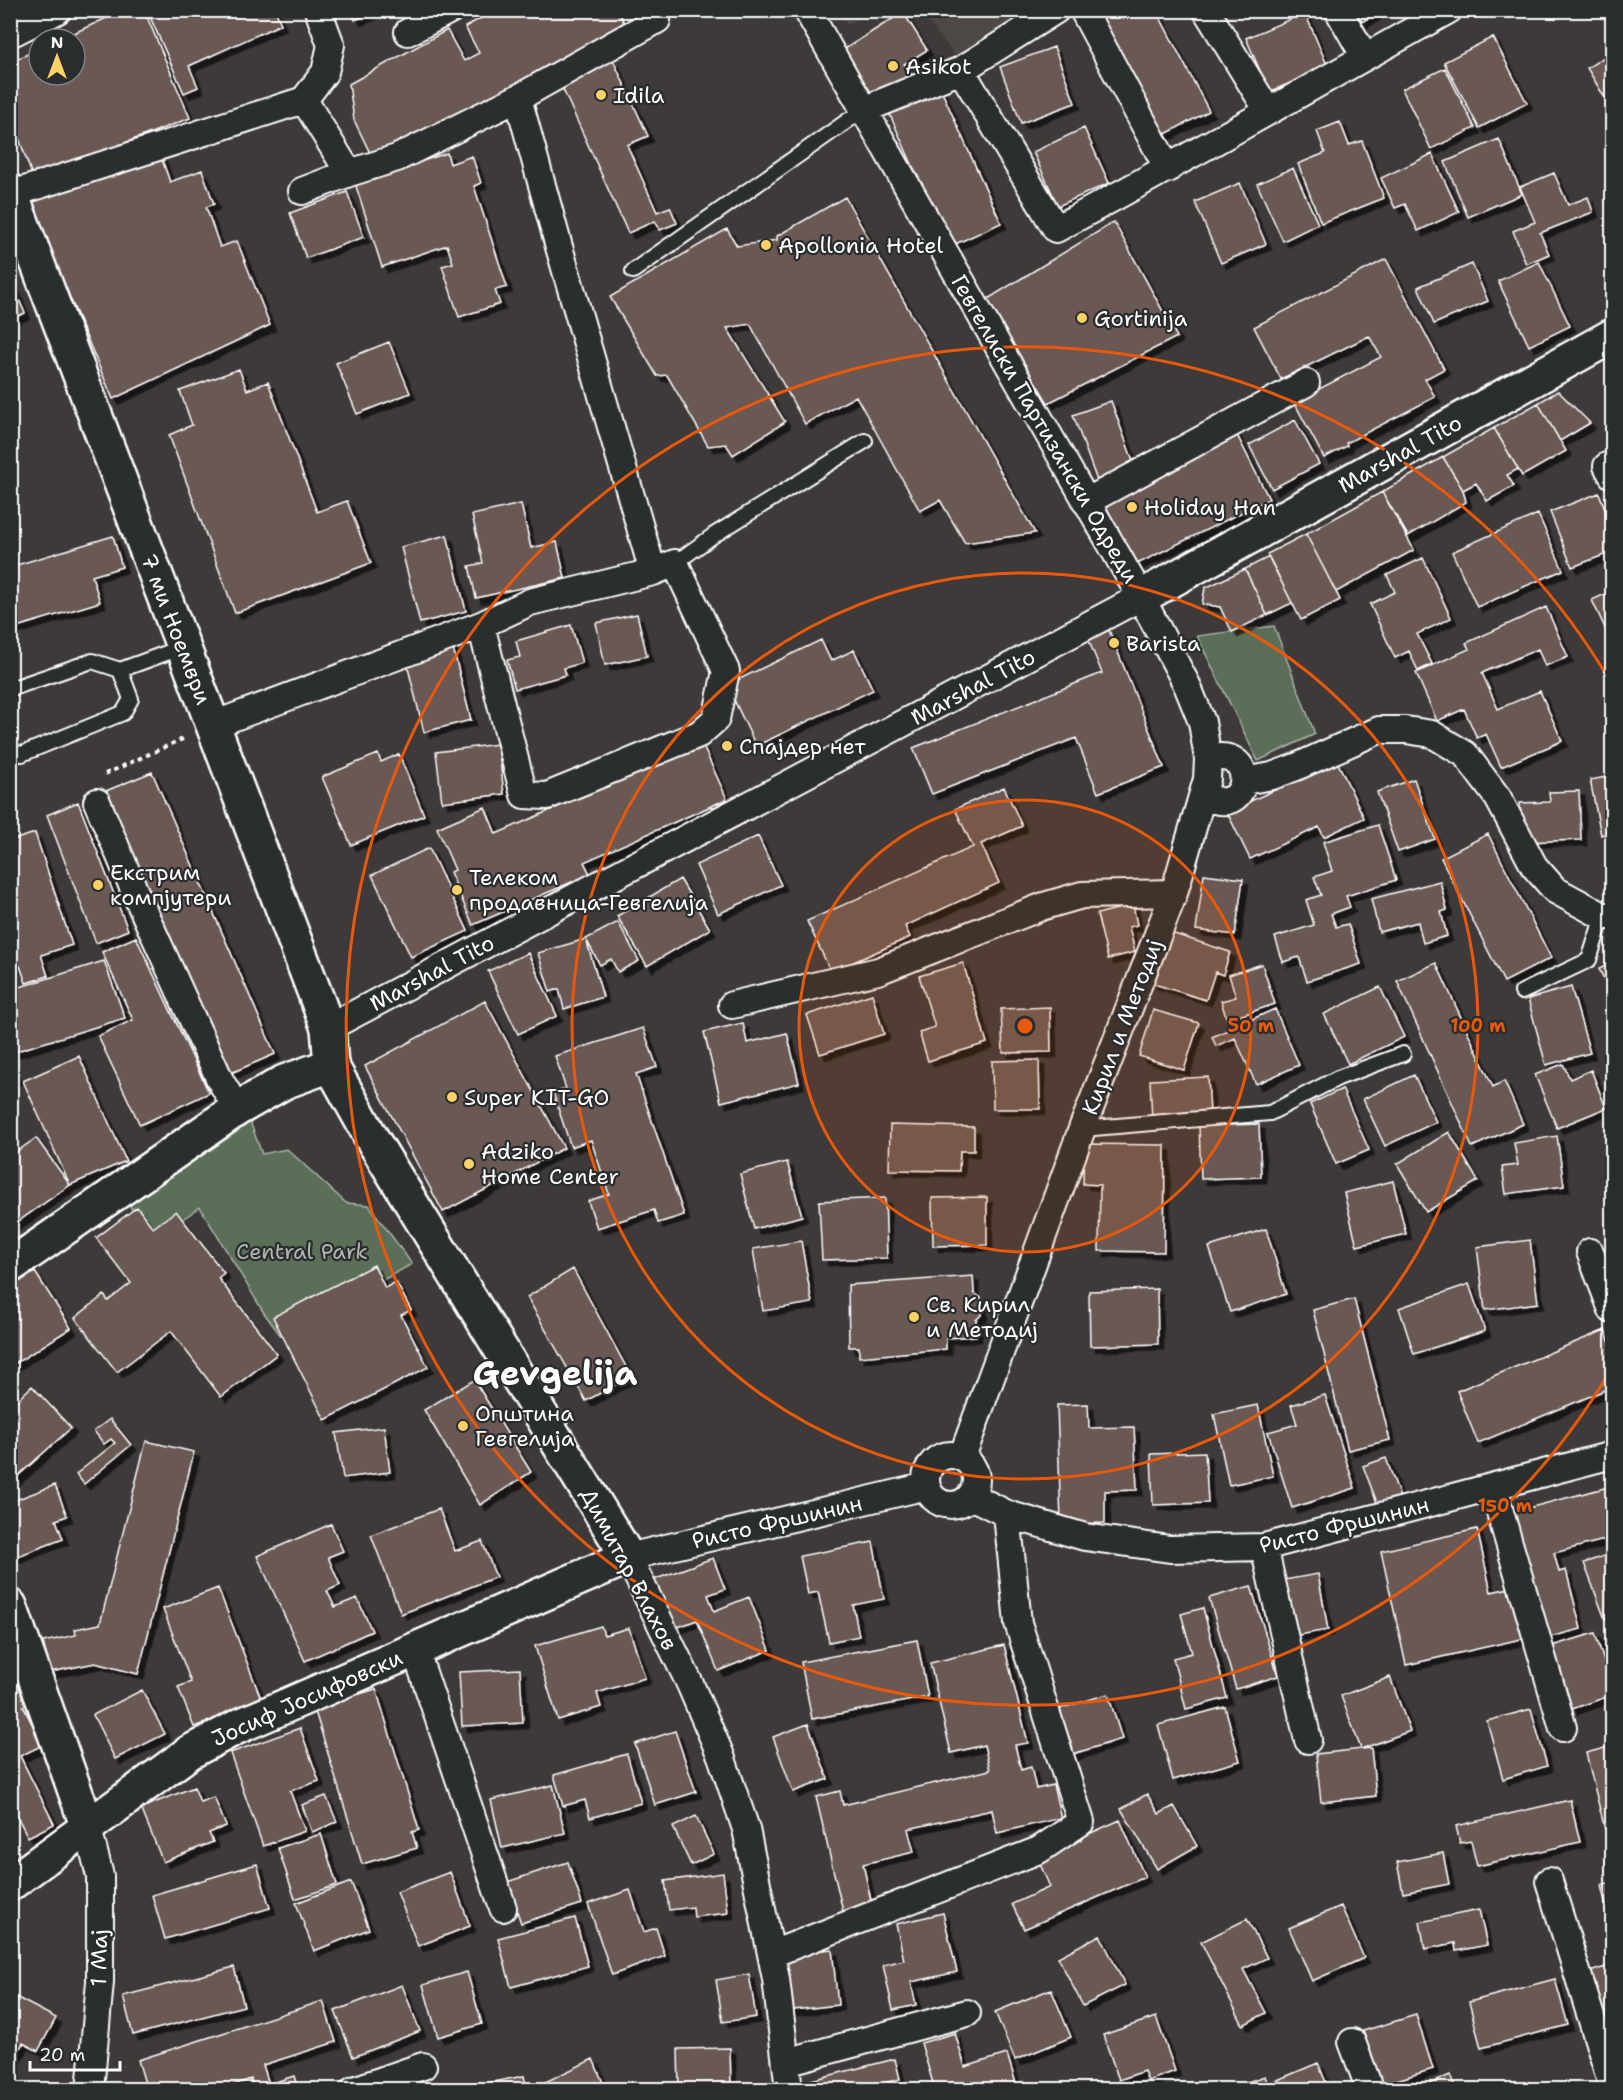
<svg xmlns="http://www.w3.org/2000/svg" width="1623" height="2100" font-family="'Shantell Sans',sans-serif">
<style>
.built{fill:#4e4744}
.green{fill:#5a6e58;stroke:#acb6ac;stroke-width:1.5}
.building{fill:#695852;stroke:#fff;stroke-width:1.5;filter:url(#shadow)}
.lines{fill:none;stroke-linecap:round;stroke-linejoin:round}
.lane-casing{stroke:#fff;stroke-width:18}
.street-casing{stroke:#fff;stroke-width:30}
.secondary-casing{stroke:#fff;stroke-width:38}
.path{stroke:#fff;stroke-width:4;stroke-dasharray:4.5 4.5;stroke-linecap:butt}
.lane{stroke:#2a2d2e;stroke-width:14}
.street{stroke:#2a2d2e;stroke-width:26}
.secondary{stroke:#2a2d2e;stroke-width:33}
.ring{fill:none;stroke:#e8590c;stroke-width:3}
.poi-dot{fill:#ffd166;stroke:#2a2d2e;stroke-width:2}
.labels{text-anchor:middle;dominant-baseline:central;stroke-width:4.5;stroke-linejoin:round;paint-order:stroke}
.poi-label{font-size:22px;fill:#fff;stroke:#2a2d2e;text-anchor:start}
.street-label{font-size:22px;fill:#fff;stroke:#2a2d2e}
.park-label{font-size:22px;fill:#acb6ac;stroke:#2a2d2e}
.town-label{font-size:34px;font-weight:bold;fill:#fff;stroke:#2a2d2e}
.centre{fill:#e8590c;stroke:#2a2d2e;stroke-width:3}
.ring-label{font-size:18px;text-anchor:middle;font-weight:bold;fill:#e8590c;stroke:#2a2d2e;stroke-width:4.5;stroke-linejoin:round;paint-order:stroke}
</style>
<defs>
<filter id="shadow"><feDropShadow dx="5.5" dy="5.5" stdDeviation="0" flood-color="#0009"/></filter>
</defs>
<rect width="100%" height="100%" fill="#3d3a39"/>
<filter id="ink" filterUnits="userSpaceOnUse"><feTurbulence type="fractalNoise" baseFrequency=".0167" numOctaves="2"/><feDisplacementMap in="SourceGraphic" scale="12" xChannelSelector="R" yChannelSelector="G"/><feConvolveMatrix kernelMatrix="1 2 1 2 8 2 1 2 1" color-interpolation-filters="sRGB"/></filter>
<g filter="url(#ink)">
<path class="built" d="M837 11H873L847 25Z
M919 11H1034L955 55Z"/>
<path class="green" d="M1274 626 1315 734 1258 761 1197 636Z
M244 1105 262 1154 287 1149 346 1203 369 1205 412 1264 281 1336 264 1313 200 1207 151 1241 120 1190Z"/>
<path class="building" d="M124 10H144L190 118 33 178 10 113V62L39 49V75H75V39H61Z
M147 10H275L281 24 189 66 198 87 184 93Z
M351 10H380L355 20Z
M495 10H618L628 31 372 157 354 120 349 84 447 30 464 61 479 53 465 27Z
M1090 10H1156L1209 111 1158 138Z
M1355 10H1382L1362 22Z
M903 12 927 50 904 64 913 77 876 100 843 50Z
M1305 13 1328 67 1269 92 1246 38Z
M1493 37 1527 103 1479 128 1444 62Z
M1054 47 1075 103 1021 123 1000 67Z
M1612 52V110L1587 68Z
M613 60 648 136 627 145 657 212 670 207 677 223 660 230 655 221 628 233 560 83Z
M1445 68 1475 128 1431 149 1402 89Z
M938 83 1001 223 949 247 886 106Z
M1340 122 1349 145 1362 141 1384 198 1321 223 1298 164 1325 153 1317 131Z
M1084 128 1109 183 1058 206 1033 152Z
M1499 139 1522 194 1468 217 1445 162Z
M447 153 450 164 472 156 481 183 474 186 507 287 495 290 500 304 459 317 442 266 453 263 447 245 382 267 355 183Z
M160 154 170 182 202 170 214 204 206 207 220 247 237 241 270 325 113 399 29 202Z
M1432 154 1459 212 1418 231 1405 204 1395 208 1381 178Z
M1293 168 1318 224 1283 241 1257 184Z
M1554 173 1568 205 1588 197 1593 212 1540 233 1549 254 1526 264 1513 231 1535 222 1520 187Z
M1240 183 1266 244 1221 263 1195 202Z
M347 192 364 237 306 258 290 213Z
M845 197 1035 533 965 543 940 500 920 511 856 396 805 424 750 324 727 328 785 422 733 455 726 444 708 446 667 375 657 376 610 297 727 229 737 246 777 240V236Z
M1114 222 1177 337 1048 403 986 300Z
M1386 259 1444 369 1425 379 1435 397 1346 443 1347 446 1324 458 1294 402 1381 357 1369 336 1281 379 1254 327Z
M1539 262 1570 326 1529 346 1498 281Z
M1472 264 1488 301 1434 324 1418 287Z
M12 284 25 313 10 319V285Z
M389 342 410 393 357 414 336 363Z
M239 369 247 390 268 382 317 512 347 501 371 563 235 613 169 435 192 425 180 391Z
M1558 391 1590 423 1560 441 1538 403Z
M1111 401 1137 472 1099 486 1073 415Z
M1538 403 1566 451 1522 476 1494 428Z
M1295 420 1319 464 1272 489 1249 445Z
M1494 428 1518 469 1507 475 1514 486 1487 501 1476 483 1463 490 1443 457Z
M1235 431 1269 499 1135 565 1101 496Z
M1443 457 1463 490 1466 502 1408 536 1382 492Z
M1382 492 1414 550 1336 592 1306 534Z
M1599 493 1612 526V552L1572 567 1550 512Z
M521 504 531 548 557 542 565 578 476 598 469 566 483 563 472 515Z
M1538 514 1563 570 1477 607 1452 552Z
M1306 534 1340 600 1301 620 1267 554Z
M447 535 466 611 420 623 401 547Z
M113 536 122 567 92 576 100 602 10 629V567Z
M1269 557 1292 603 1267 615 1245 569Z
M1423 558 1451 618 1417 634 1432 664 1418 671 1409 651 1395 658 1370 604 1395 592 1387 575Z
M1245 569 1267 615 1232 632 1220 607 1202 604 1205 588Z
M1612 591V643L1592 600Z
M1546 607 1568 657 1545 666 1538 649 1482 673 1498 709 1540 691 1562 741 1501 767 1486 734 1477 738 1464 709 1437 721 1416 673 1469 649 1466 643Z
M637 614 647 656 605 665 596 623Z
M571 625 582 663 564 668 566 675 515 689 507 660 520 657 516 641Z
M1109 630 1164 767 1098 793 1076 738 932 794 913 748 1102 673 1088 639Z
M821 640 831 661 854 650 873 690 756 746 727 685Z
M452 644 471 720 424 732 405 656Z
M498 744 504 794 442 802 436 752Z
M702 744 727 799 584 862 590 874 473 925 450 872 455 870 437 828 485 807 496 834Z
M378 754 381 762 399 754 424 815 351 845 322 777Z
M1337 761 1364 818 1324 837 1319 827 1250 859 1227 812Z
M152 772 275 1054 224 1076 101 793Z
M1612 776V832L1601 835 1590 780Z
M1414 779 1435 839 1398 852 1377 792Z
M1004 787 1022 826 981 844 999 883 905 926 910 937 831 972 807 921 973 847 955 809Z
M1579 791 1581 840 1522 842 1520 803 1550 802 1549 792Z
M78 802 128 930 96 943 47 815Z
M1378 825 1396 880 1346 896 1350 907 1331 914 1336 927 1348 924 1361 964 1307 981 1299 957 1283 962 1275 937 1314 925 1306 900 1321 895 1314 877 1332 871 1323 842Z
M35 833 72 945 41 955 48 976 26 983 20 966 10 970V841Z
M1488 834 1551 958 1504 982 1441 858Z
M758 836 781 885 718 914 696 865Z
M429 848 468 931 411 957 372 875Z
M1204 874 1243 879 1235 935 1196 930Z
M680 879 710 929 647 966 617 916Z
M1440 881 1447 910 1441 912 1447 936 1423 943 1418 922 1379 932 1371 899Z
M1133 905 1137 925 1129 927 1135 952 1108 959 1097 914Z
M618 922 639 961 618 972 611 959 600 965 586 939Z
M1168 932 1230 952 1223 975 1215 972 1206 1000 1151 983Z
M136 937 209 1093 140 1125 98 1036 133 1020 102 952Z
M586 939 603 997 564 1009 559 989 550 992 538 953Z
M528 953 557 1016 518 1034 488 971Z
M104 961 125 1018 10 1053V990Z
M963 963 987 1043 928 1061 919 1032 935 1027 919 976Z
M1436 963 1493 1087 1504 1081 1523 1124 1472 1147 1397 981Z
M1612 963V990L1610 991 1599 969Z
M1262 964 1275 1004 1227 1020 1221 1001 1236 997 1229 975Z
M1380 987 1404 1037 1348 1064 1324 1014Z
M1571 987 1590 1053 1546 1065 1528 999Z
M872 994 884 1034 820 1054 807 1015Z
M485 1001 564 1148 443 1212 365 1066Z
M1050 1007 1051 1052 1003 1053 1001 1009Z
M1275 1009 1299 1065 1256 1084 1235 1038 1216 1046 1212 1037Z
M1153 1010 1199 1023 1184 1070 1139 1056Z
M743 1023 747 1043 787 1033 799 1083 721 1102 704 1032Z
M643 1028 657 1067 636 1074 684 1215 658 1223 654 1210 597 1228 588 1201 609 1194 591 1140 571 1147 553 1093 566 1089 555 1056Z
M79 1056 126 1161 70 1185 23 1081Z
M1039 1060 1040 1109H993L992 1061Z
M10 1061 16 1079 10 1081Z
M1563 1064 1570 1079 1591 1070 1606 1108 1557 1128 1535 1075Z
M1414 1075 1436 1122 1385 1146 1363 1099Z
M1208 1077 1210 1116 1152 1120 1150 1080Z
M1342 1089 1369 1150 1336 1164 1310 1104Z
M1259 1124 1261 1177 1201 1179 1199 1126Z
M890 1125 974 1127V1151H960L959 1171 889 1170Z
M1449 1132 1478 1181 1426 1212 1397 1164Z
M1557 1136 1564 1186 1506 1194 1502 1167 1518 1165 1514 1143Z
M36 1138 70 1185 10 1227V1151L19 1150Z
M1084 1144 1165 1145 1164 1252 1099 1251 1100 1185 1083 1184Z
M787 1162 802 1216 754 1229 740 1174Z
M1393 1181 1406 1234 1357 1246 1344 1193Z
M987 1197V1245L933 1246 932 1198Z
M885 1198 887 1258 822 1260 819 1201Z
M137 1207 153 1228 176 1211 224 1273 218 1278 277 1354 221 1397 171 1331 117 1372 75 1318 104 1295 108 1301 131 1283 96 1238Z
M1266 1229 1286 1294 1230 1312 1209 1247Z
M1530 1240 1538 1303 1485 1310 1477 1247Z
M801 1241 812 1303 763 1311 753 1249Z
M374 1265 385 1288 396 1282 411 1310 401 1315 428 1367 325 1420 273 1317Z
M573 1269 631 1376 586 1401 527 1297Z
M35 1272 71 1328 10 1367V1287Z
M973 1276 974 1293 981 1298 982 1314 976 1320V1336L946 1338V1349L859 1357V1347H849L848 1285Z
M1469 1284 1485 1331 1414 1354 1399 1308Z
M1157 1289 1158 1344 1090 1346 1089 1291Z
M1354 1299 1390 1440 1348 1450 1313 1310Z
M1605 1330 1612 1348V1387L1478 1443 1457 1391Z
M474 1380 531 1472 480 1505 424 1410Z
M32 1386 71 1428 10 1483V1407Z
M1325 1395 1355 1488 1292 1508 1268 1432 1297 1424 1291 1405Z
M1088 1404 1089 1428 1134 1427 1137 1490 1105 1491V1523L1061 1524 1057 1405Z
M1258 1405 1273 1476 1229 1485 1214 1414Z
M110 1419 131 1445 84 1484 76 1474 115 1443 111 1439 104 1444 94 1431Z
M384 1427 390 1472 343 1478 336 1433Z
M146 1441 194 1452 138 1674 95 1663 50 1672 43 1642 76 1635 75 1629 100 1624Z
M1205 1452 1208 1503 1153 1505 1151 1454Z
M1386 1458 1401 1500 1379 1508 1363 1466Z
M55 1485 67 1516 56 1520 63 1539 10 1559V1502Z
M1612 1486V1538L1554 1553 1559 1572 1566 1570 1581 1629 1542 1639 1509 1513Z
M439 1509 455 1551 482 1541 496 1577 401 1614 371 1535Z
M331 1524 343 1551 328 1557 340 1585 327 1591 335 1607 357 1598 372 1631 305 1661 257 1556Z
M1477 1529 1491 1592 1519 1586 1530 1637 1406 1665 1381 1551Z
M873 1542 884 1599 853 1605 859 1636 829 1642 818 1592 808 1594 800 1556Z
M1612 1553V1616L1605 1619 1584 1563Z
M713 1558 725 1589 708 1595 714 1611 749 1597 770 1650 718 1671 697 1620 667 1631 648 1582Z
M1318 1574 1328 1630 1287 1637 1278 1581Z
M1251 1586 1278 1676 1236 1689 1209 1598Z
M218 1588 262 1701 194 1727 178 1687 191 1682 163 1609Z
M1203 1608 1227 1698 1186 1709 1173 1658 1192 1653 1181 1614Z
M601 1626 604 1635 629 1628 645 1678 597 1693 601 1707 558 1720 535 1646Z
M1595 1633 1612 1687V1695L1572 1709 1552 1646Z
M917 1640 928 1697 812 1719 801 1662Z
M1004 1645 1028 1743 1015 1745 1021 1770 1031 1767 1036 1789 1053 1785 1061 1818 997 1833 992 1810 908 1829 914 1852 863 1864 874 1914 845 1920 816 1797 840 1791 843 1805 990 1770 984 1745 951 1753 930 1663Z
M520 1669 523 1723 462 1726 459 1672Z
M1390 1677 1410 1731 1361 1749 1341 1696Z
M21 1683 31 1702 23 1706 43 1745 20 1756 54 1824 28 1837 10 1803V1688Z
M376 1689 419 1830 412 1832 417 1848 362 1864 314 1708Z
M142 1690 165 1734 115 1759 93 1715Z
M1108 1694 1122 1739 1066 1756 1052 1711Z
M1225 1707 1240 1761 1173 1780 1158 1725Z
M1531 1709 1547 1766 1503 1779 1487 1721Z
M808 1724 828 1779 793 1792 773 1737Z
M300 1728 319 1781 290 1791 305 1831 263 1846 230 1753Z
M675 1731 696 1792 655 1805 635 1744Z
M1612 1746V1828L1605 1830 1586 1753Z
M1371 1748 1376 1796 1321 1802 1316 1754Z
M627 1754 641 1803 590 1818 585 1800 563 1806 554 1775Z
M553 1785 565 1833 502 1848 491 1800Z
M194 1787 200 1802 214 1797 226 1826 209 1833 213 1842 163 1862 141 1808Z
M1147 1794 1159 1814 1174 1806 1197 1846 1157 1869 1121 1809Z
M326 1796 337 1822 312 1832 302 1805Z
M1570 1800 1580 1842 1477 1866 1471 1841 1460 1843 1456 1826Z
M696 1816 714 1854 691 1865 673 1827Z
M1120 1820 1145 1877 1024 1929 1012 1904 1050 1887 1037 1857Z
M321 1834 337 1885 295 1899 278 1848Z
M1443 1853 1449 1884 1403 1893 1397 1862Z
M568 1862 582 1904 521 1923 507 1882Z
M257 1864 270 1908 165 1939 152 1895Z
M450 1872 470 1926 418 1946 397 1892Z
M723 1873 728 1913 694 1917 693 1907 669 1910 665 1881Z
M351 1882 369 1929 314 1951 296 1903Z
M1612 1882V1932L1601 1885Z
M630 1890 644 1932 656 1928 665 1956 612 1975 588 1904Z
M1341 1906 1364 1958 1312 1981 1289 1928Z
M1479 1910 1487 1945 1456 1951 1455 1943 1425 1949 1420 1922Z
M943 1913 957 1972 911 1982 916 2005 893 2010 883 1965 904 1960 896 1924Z
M575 1918 588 1966 511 1987 498 1938Z
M1247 1919 1267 1958 1243 1969 1266 2013 1243 2025 1201 1942Z
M1100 1935 1125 1985 1083 2006 1058 1957Z
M832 1949 838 2005 784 2011 778 1955Z
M1612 1965V2019L1594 2024 1580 1975Z
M234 1967 244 2006 133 2035 123 1996Z
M467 1972 482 2024 438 2037 423 1985Z
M749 1974 756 2017 723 2022 716 1980Z
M1555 1979 1568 2025 1481 2048 1469 2002Z
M402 1985 420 2031 353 2057 335 2011Z
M1051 1989 1071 2037 1015 2060 995 2012Z
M10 1994 56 2018 38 2051 23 2043 10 2066Z
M323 2001 336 2042 263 2065 269 2084 294 2076 298 2090H254L251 2079 218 2090H199L198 2088 192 2090H147L138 2060Z
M1416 2015 1433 2069 1380 2085 1363 2031Z
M1156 2017 1175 2071 1148 2081 1144 2071 1119 2080 1103 2035Z
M955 2033 965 2067 1007 2054 1018 2090H935L921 2043Z
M730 2048 731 2090H679L678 2049Z
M593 2059 606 2090H546L543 2083Z
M895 2059 900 2079 868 2087V2090H804L803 2082Z
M1318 2063 1329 2090H1271L1268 2084Z
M1450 2075 1457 2090H1416Z
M524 2076 527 2090H473L472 2086Z
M1265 2076 1270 2090H1224Z"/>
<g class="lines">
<g class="lane-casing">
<path id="lane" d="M633 271 863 110
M675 563 714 535 865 441
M10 689 92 661 120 670 183 647
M10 752 22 754 123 713 131 699 120 670
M1522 992 1589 960 1603 916
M1082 1129 1270 1113 1338 1078 1403 1054"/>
</g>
<g class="street-casing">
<path id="street" d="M807 10 1141 597 1187 685 1202 722 1208 759 1207 779 1174 893 1082 1129 962 1457
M1083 10 1168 169
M1206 10 1268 111
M1338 10 1365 57
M408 32 450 10
M10 34 58 10
M961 70 1056 229C1188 158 1318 83 1449 10
M518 98 657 20 650 10
M863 110 961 70 1056 10
M302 191 349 173 304 100
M12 194 304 100 325 72 331 45 318 10
M1607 466 1612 475
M1086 502 1306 383
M481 625 524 795 547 796 699 734 716 719 726 671 675 563 653 572
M213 725 481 625 530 602 653 572 559 247 518 98 397 158 349 173
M1244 781 1272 776 1296 767 1379 730H1406L1432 734 1465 754 1498 798 1534 866 1555 890 1603 916H1612
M1204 794C1248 825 1263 744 1208 759
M97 802 138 899 220 1080 237 1109
M732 1005 878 971 1044 906 1082 895 1174 893
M328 1028 1141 597
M1590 1252 1612 1310
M926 1480a25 25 0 1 1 50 0a25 25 0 1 1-50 0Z
M1493 1488 1563 1728
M971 1496 1007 1514 1085 1537 1170 1549 1264 1547 1612 1455
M1264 1547 1308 1740
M415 1649 503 1908
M88 1828 100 1876V1982L90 2090
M1549 1881 1612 2085
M772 1954 1039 1850 1081 1822 1018 1623 1007 1514
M1352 2042 1370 2090
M786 2062 967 2013
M354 2090 423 2066
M789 2090 776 1979 746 1829 721 1756 690 1684 628 1557 927 1486"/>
</g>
<g class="secondary-casing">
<path id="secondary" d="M10 191 328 1028 331 1065 371 1137 628 1557 237 1727 190 1752 10 1884
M1141 597 1612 336
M10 1266 237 1109 284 1082 331 1065
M10 1606 88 1828"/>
</g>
<path class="path" d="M105 774 185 738"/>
<use href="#lane" class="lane"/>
<use href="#street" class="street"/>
<use href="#secondary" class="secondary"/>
</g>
</g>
<circle cx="1025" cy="1026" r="226" fill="#e8590c" fill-opacity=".12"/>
<g class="ring">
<circle cx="1025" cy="1026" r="226"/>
<circle cx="1025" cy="1026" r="453"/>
<path d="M1610 1371A679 679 0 1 1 1610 681"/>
</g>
<g class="poi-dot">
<circle cx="893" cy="66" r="6"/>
<circle cx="601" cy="95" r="6"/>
<circle cx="766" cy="245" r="6"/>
<circle cx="1082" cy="318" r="6"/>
<circle cx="1132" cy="507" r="6"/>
<circle cx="1114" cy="643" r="6"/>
<circle cx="727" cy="746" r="6"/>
<circle cx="98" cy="885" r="6"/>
<circle cx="457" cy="890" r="6"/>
<circle cx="452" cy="1097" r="6"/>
<circle cx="469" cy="1164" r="6"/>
<circle cx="914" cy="1317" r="6"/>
<circle cx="463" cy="1426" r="6"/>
</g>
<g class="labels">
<g class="poi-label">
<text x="905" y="66">Asikot</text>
<text x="613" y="95">Idila</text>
<text x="778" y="245">Apollonia Hotel</text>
<text x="1094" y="318">Gortinija</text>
<text x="1144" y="507">Holiday Han</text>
<text x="1126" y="643">Barista</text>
<text x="739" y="746">Спајдер нет</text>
<text x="110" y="872">Екстрим<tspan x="110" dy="25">компјутери</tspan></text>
<text x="469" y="877">Телеком<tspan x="469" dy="25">продавница-Гевгелија</tspan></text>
<text x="464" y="1097">Super KIT-GO</text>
<text x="481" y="1151">Adziko<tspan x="481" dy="25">Home Center</tspan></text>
<text x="926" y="1304">Св. Кирил<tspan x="926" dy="25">и Методиј</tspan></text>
<text x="475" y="1413">Општина<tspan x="475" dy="25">Гевгелија</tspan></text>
</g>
<g class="street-label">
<text transform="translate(1045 429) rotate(60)">Гевгелиски Партизански Одреди</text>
<text transform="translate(1400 454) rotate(-29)">Marshal Tito</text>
<text transform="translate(176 629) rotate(69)">7 ми Ноември</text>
<text transform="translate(973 687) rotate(-28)">Marshal Tito</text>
<text transform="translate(432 973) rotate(-28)">Marshal Tito</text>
<text transform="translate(1122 1027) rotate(-69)">Кирил и Методиј</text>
<text transform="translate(777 1522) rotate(-13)">Ристо Фршинин</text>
<text transform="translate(1344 1525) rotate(-14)">Ристо Фршинин</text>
<text transform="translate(629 1569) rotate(62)">Димитар Влахов</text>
<text transform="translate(307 1698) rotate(-24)">Јосиф Јосифовски</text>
<text transform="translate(99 1958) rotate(-89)">1 Мај</text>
</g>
<g class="park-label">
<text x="302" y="1251">Central Park</text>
</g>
<g class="town-label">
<text x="555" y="1373">Gevgelija</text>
</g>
</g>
<circle cx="1025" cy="1026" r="9" class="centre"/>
<g class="ring-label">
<text x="1251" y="1032">50 m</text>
<text x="1478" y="1032">100 m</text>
<text x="1505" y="1512">150 m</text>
</g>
<rect width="1623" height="2100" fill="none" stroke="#2a2d2e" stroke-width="36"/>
<rect x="18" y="18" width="1587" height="2064" fill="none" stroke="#fff" stroke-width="2" filter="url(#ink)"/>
<g transform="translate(57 57)"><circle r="28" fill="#2a2d2e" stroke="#7f8182" stroke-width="1.5"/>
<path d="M0-4.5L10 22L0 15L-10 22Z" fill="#ffd166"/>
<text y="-9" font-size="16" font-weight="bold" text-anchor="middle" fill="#ffffff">N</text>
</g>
<path d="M30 2061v9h90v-9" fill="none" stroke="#ffffff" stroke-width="3"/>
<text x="39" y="2061" font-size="18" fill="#ffffff" stroke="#2a2d2e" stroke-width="4.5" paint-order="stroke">20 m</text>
</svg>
